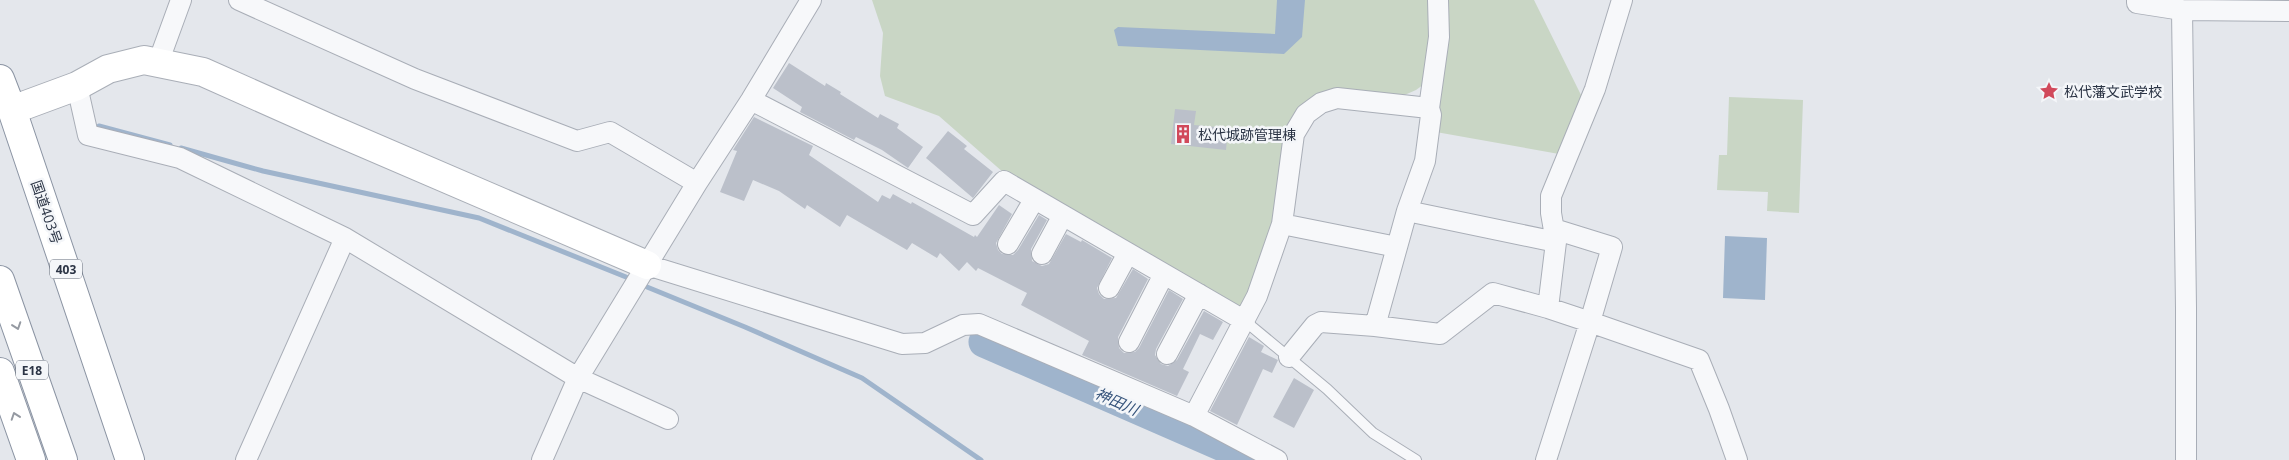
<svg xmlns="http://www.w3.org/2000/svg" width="2289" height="460" font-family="'Open Sans','Noto Sans JP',sans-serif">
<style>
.green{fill:#c9d6c5}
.water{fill:#9fb4cc}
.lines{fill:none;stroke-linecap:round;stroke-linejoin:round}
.stream{stroke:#9fb4cc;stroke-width:5}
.river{stroke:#9fb4cc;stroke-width:31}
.building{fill:#bbc0ca}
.lane-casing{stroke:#a9aeb7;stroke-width:12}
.street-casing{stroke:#a9aeb7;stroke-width:22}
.secondary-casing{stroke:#a9aeb7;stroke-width:30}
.highway-casing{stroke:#8b94a3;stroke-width:30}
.lane{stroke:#f7f8fa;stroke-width:10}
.street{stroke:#f7f8fa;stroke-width:20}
.secondary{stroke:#fff;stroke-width:28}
.highway{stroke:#fff;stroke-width:28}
.oneway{stroke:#959aa2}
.labels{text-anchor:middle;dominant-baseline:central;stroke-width:5;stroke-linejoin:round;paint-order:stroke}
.shield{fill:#f4f6f9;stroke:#676e7b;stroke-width:1}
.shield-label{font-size:12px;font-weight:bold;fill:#2b3445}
.poi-label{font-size:14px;fill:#2b3445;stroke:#f4f6f9;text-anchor:start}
.street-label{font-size:14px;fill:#2b3445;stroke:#f4f6f9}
.water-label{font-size:15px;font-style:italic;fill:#34527a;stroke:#f4f6f9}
</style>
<rect width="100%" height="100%" fill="#e4e7ec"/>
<path class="green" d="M872 0H1431L1427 82 1416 90 1400 97 1311 99 1274 233 1245 313 1004 173 939 116 885 96 880 76 883 33Z
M1444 0H1534L1582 97 1559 154 1436 132Z
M1729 97 1803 100 1799 213 1767 211 1768 192 1717 190 1719 155H1727Z"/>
<path class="water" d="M1277 0H1305L1302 37 1284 54 1118 46 1114 30 1118 27 1275 34Z
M1725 236 1767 238 1765 300 1723 298Z"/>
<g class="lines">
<path class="stream" d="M99 126 170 145
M181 148 263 171 479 218 626 277
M647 287 745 327 862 378 981 460"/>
<path class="river" d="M984 342 1234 451 1251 460"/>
</g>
<path class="building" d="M789 63 825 86 826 83 841 92 840 94 878 118 880 114 899 124 897 128 923 147 908 168 882 150 856 137 854 140 800 112 802 107 773 88Z
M1175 109 1196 111 1194 125 1228 128 1226 150 1171 144Z
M754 117 813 146 809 155 878 202 882 195 890 199 893 194 911 204 912 202 974 237 975 235 977 237 999 205 1012 214 996 243 998 250 1002 254 1013 255 1018 250 1039 215 1047 220 1031 249 1032 261 1042 266 1049 264 1066 234 1081 242 1082 240 1112 258 1097 288 1099 294 1104 299 1116 298 1133 269 1148 279 1118 337 1119 348 1124 353 1135 352 1139 348 1169 290 1183 299 1156 349 1155 355 1161 364 1168 366 1177 360 1204 311 1223 322 1213 340 1200 334 1183 369 1189 372 1177 396 1082 355 1089 341 1021 305 1027 293 978 268 976 271 967 262 959 271 940 253 937 258 912 243 907 250 847 215 840 227 807 205 805 209 779 191 753 180 744 201 720 192 737 151 733 150Z
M948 131 967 146 964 149 993 172 973 198 926 158Z
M1249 337 1264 346 1261 352 1278 360 1272 373 1263 369 1237 425 1210 411Z
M1294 378 1314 390 1294 428 1273 417Z"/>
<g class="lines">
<g class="lane-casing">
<path id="lane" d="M1245 321 1327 389 1373 433 1416 460"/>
</g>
<g class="street-casing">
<path id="street" d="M239 0 415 79 577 141 610 132 697 183 751 100 811 0
M2137 0V3L2182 10 2289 11
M2182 10 2186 308V460
M158 63 181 0
M77 86 88 135 180 158 345 238 578 378 668 419
M751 100 973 215 1004 181 1245 321
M1407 211 1425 161 1431 115 1429 108
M1282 224 1397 247 1407 211 1556 242
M1554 229 1612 247 1590 322 1699 360 1719 409 1737 460
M1008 244 1034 200
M1397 247 1375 326 1440 334 1493 293 1548 308
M1042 254 1062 217
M647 265 902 344 925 343 963 325 979 324 1194 416 1277 460
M1109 288 1128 253
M1129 342 1164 274
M1167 354 1199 294
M1289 357 1315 325 1321 322 1375 326
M1194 416 1257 296 1282 224 1294 134 1306 114 1321 103 1337 98 1429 108 1439 37 1438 0
M246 460 345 238
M542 460 578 378 697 183
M1546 460 1590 322 1548 308 1556 242 1551 213V196L1595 89 1622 0"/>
</g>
<g class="secondary-casing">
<path id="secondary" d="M12 110 77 86 108 69 144 60 203 72 331 129 647 265"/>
</g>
<g class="highway-casing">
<path id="highway" d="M0 79 12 110 130 460
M0 280 63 460
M0 372 31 460"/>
</g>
<use href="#lane" class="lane"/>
<use href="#street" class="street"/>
<use href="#secondary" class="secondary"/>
<use href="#highway" class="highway"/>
</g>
<defs><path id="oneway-chevron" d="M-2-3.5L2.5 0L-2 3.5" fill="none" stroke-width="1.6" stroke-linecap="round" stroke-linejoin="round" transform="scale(1.25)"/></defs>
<g class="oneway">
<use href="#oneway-chevron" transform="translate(17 326) rotate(71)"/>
<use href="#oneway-chevron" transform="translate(15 416) rotate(-109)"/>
</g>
<defs>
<g id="sight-bare" transform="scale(1.5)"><path d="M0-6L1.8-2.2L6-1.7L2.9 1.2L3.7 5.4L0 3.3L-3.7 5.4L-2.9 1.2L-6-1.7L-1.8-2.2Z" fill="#d1495b" stroke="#f4f6f9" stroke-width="2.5" paint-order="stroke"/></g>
<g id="building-bare" transform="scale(1.5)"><path d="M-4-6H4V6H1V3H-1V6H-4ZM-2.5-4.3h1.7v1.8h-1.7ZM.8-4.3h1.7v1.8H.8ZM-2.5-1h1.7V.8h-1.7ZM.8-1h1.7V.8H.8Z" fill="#d1495b" stroke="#f4f6f9" stroke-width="2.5" paint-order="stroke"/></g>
</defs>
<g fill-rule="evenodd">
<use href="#sight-bare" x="2049" y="91"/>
<use href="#building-bare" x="1183" y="134"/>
</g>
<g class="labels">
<g class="shield">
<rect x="50" y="259.5" width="32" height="19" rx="4"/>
<rect x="16" y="360.5" width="32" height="19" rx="4"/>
</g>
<g class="shield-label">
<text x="66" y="269">403</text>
<text x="32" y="370">E18</text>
</g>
<g class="poi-label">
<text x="2064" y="91">松代藩文武学校</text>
<text x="1198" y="134">松代城跡管理棟</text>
</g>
<g class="street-label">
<text transform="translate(47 212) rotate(71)">国道403号</text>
</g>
<g class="water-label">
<text transform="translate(1117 401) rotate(24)">神田川</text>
</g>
</g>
</svg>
